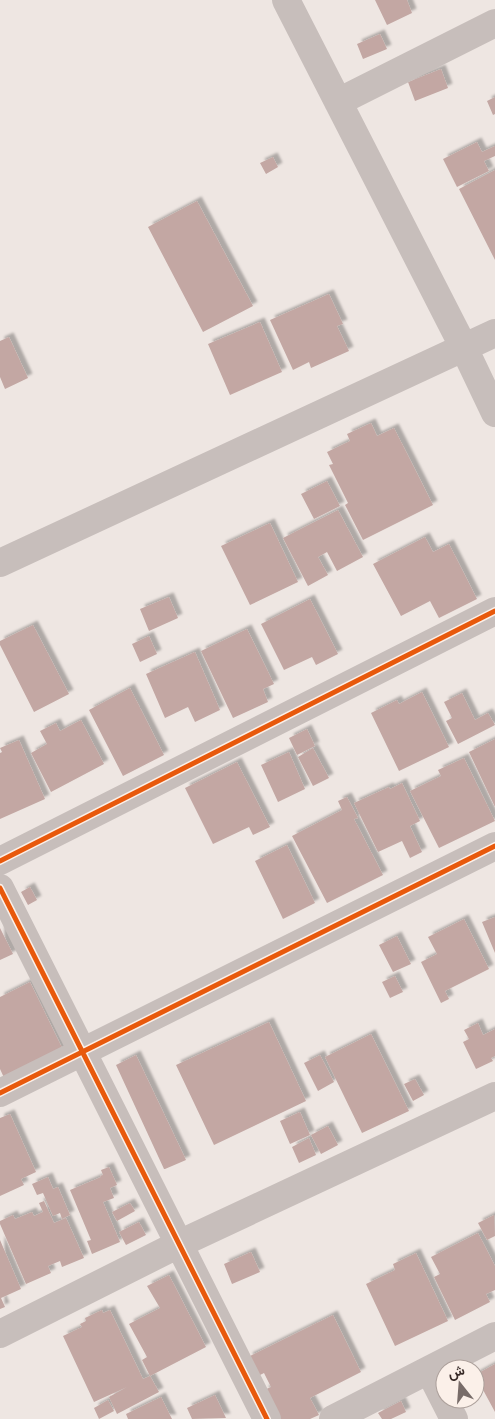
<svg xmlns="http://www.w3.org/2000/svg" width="495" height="1419" font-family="Inter,Vazirmatn,sans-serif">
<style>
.building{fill:#c3a7a3;filter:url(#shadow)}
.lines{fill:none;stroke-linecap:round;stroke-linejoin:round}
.minor{stroke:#c7bebb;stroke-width:28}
.cycleway-casing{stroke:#fbf0e9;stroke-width:8}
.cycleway{stroke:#e8590c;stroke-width:5}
</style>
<defs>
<filter id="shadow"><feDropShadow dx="4.5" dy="-4.5" stdDeviation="1" flood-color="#0004"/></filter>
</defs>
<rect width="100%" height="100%" fill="#eee6e2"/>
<path class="building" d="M375 0H407L412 13 387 25Z
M380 34 387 49 363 59 357 44Z
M441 69 448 88 415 101 408 82Z
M495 97V114L493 115 487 101Z
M477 142 482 152 495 146V156L484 161 489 171 457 187 443 159Z
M273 157 278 167 266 174 260 163Z
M495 170V260L459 189Z
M197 201 253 306 203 332 148 227Z
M329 294 343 324 337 326 349 351 311 368 309 362 293 370 270 320Z
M260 322 282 372 230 395 208 344Z
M9 337 28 378 5 389 0 377V341Z
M371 423 377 436 394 428 433 505 363 540 345 505 348 503 329 465 333 464 327 452 350 441 347 434Z
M327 481 340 506 314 519 301 494Z
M338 510 363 557 337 571 327 552 318 557 328 575 308 586 283 538Z
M270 523 298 582 250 605 221 546Z
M425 537 433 552 449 544 477 599 439 618 430 601 401 616 373 564Z
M169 597 178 618 149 631 140 609Z
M310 599 338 654 316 665 312 657 284 670 261 624Z
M33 625 69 694 34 712 0 645V641Z
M247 629 274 684 263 689 268 702 233 718 201 651Z
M149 636 157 654 140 662 132 644Z
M195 652 220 710 195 722 188 707 165 718 146 674Z
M130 688 164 755 123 776 89 710Z
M422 692 449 747 399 771 371 713 397 700 399 704Z
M462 693 475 720 488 713 495 725 458 744 446 721 452 718 444 702Z
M81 720 104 764 51 792 31 753 47 744 40 731 56 723 60 731Z
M307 729 315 746 297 755 289 738Z
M495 739V807L469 752Z
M19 740 45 799 0 819V753L2 752 0 748Z
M313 748 329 778 313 786 298 757Z
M289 752 305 789 278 802 261 765Z
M464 758 495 821 439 848 410 791 441 776 438 770Z
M237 762 270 827 253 835 249 827 213 844 185 788Z
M402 783 420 821 410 826 422 852 410 858 402 841 378 852 354 803 389 787 390 789Z
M347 797 358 818 354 819 383 875 327 903 292 836 342 810 338 801Z
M287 845 315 903 283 919 255 861Z
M30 887 37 900 28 905 21 892Z
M495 917V953L482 922Z
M464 919 489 969 445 991 449 999 441 1003 421 962 437 954 428 937Z
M0 928 13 954 0 960Z
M397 936 411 964 393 972 379 945Z
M395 976 403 992 390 998 382 982Z
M30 982 65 1054 6 1082 0 1069V997Z
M269 1022 306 1101 214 1145 176 1065Z
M478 1023 483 1035 495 1029V1056L491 1058 493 1061 476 1069 463 1042 469 1039 464 1030Z
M371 1034 409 1111 362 1133 325 1057Z
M136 1055 186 1160 165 1169H164L116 1065Z
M320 1055 334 1082 318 1091 304 1063Z
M415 1079 424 1095 413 1101 404 1084Z
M300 1112 310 1135 290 1144 280 1121Z
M10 1114 36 1172 21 1179 24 1185 0 1196V1118Z
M328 1126 338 1145 321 1154 311 1135Z
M309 1138 316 1155 299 1163 292 1147Z
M109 1167 117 1185 110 1188 114 1198 103 1202 120 1242 92 1254 87 1241 91 1240 70 1190 101 1177 100 1176 103 1175 101 1170Z
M48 1177 53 1189 58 1187 70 1215 62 1219 60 1213 53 1216 43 1193 37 1195 32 1184Z
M44 1201 54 1223 66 1218 84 1258 62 1267 60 1261 48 1266 51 1273 26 1284 0 1224V1221L13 1215 15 1219 32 1212 34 1216 43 1212 39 1203Z
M130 1203 135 1211 117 1221 112 1212Z
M494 1215 495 1236 487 1240 478 1223Z
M139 1222 146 1235 126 1245 119 1232Z
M478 1233 495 1266V1290L486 1294 490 1302 455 1320 434 1277 440 1274 431 1257Z
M0 1240 21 1289 1 1298 5 1307 0 1309Z
M251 1252 260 1272 232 1284 224 1264Z
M416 1253 448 1321 395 1346 366 1284 395 1270 393 1264Z
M169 1275 206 1347 150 1376 142 1360 147 1357 129 1324 160 1308 147 1286Z
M102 1310 103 1313 110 1310 143 1379 150 1376 159 1392 117 1414 109 1397 127 1387 94 1402 63 1336 82 1327 80 1324 86 1321 85 1318Z
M333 1315 361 1372 310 1398 319 1415 310 1419H279L264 1390 271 1387 264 1373 258 1376 248 1357Z
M495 1364V1412L475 1375Z
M215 1395 226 1418 192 1419 187 1408Z
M161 1397 172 1419H128L126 1414Z
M108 1400 114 1411 99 1419 94 1408Z
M401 1401 406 1412 391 1419H382L378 1413Z"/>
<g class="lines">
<path class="minor" d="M286 0 464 348 495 413
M338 102 495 23
M0 563 495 333
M0 861 495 611
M0 888 267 1419
M0 1093 495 846
M0 1334 179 1244 495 1096
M429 1370 454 1419
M333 1419 495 1336"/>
<g class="cycleway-casing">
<path id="cycleway" d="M0 861 495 611
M0 888 267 1419
M0 1093 495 846"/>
</g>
<use href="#cycleway" class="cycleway"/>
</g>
<g transform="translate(460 1384) rotate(343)"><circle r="24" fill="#fbf0e9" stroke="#ada19c"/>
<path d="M0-4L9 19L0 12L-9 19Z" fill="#786c69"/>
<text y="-8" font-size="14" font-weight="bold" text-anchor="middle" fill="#382b28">ش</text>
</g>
</svg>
